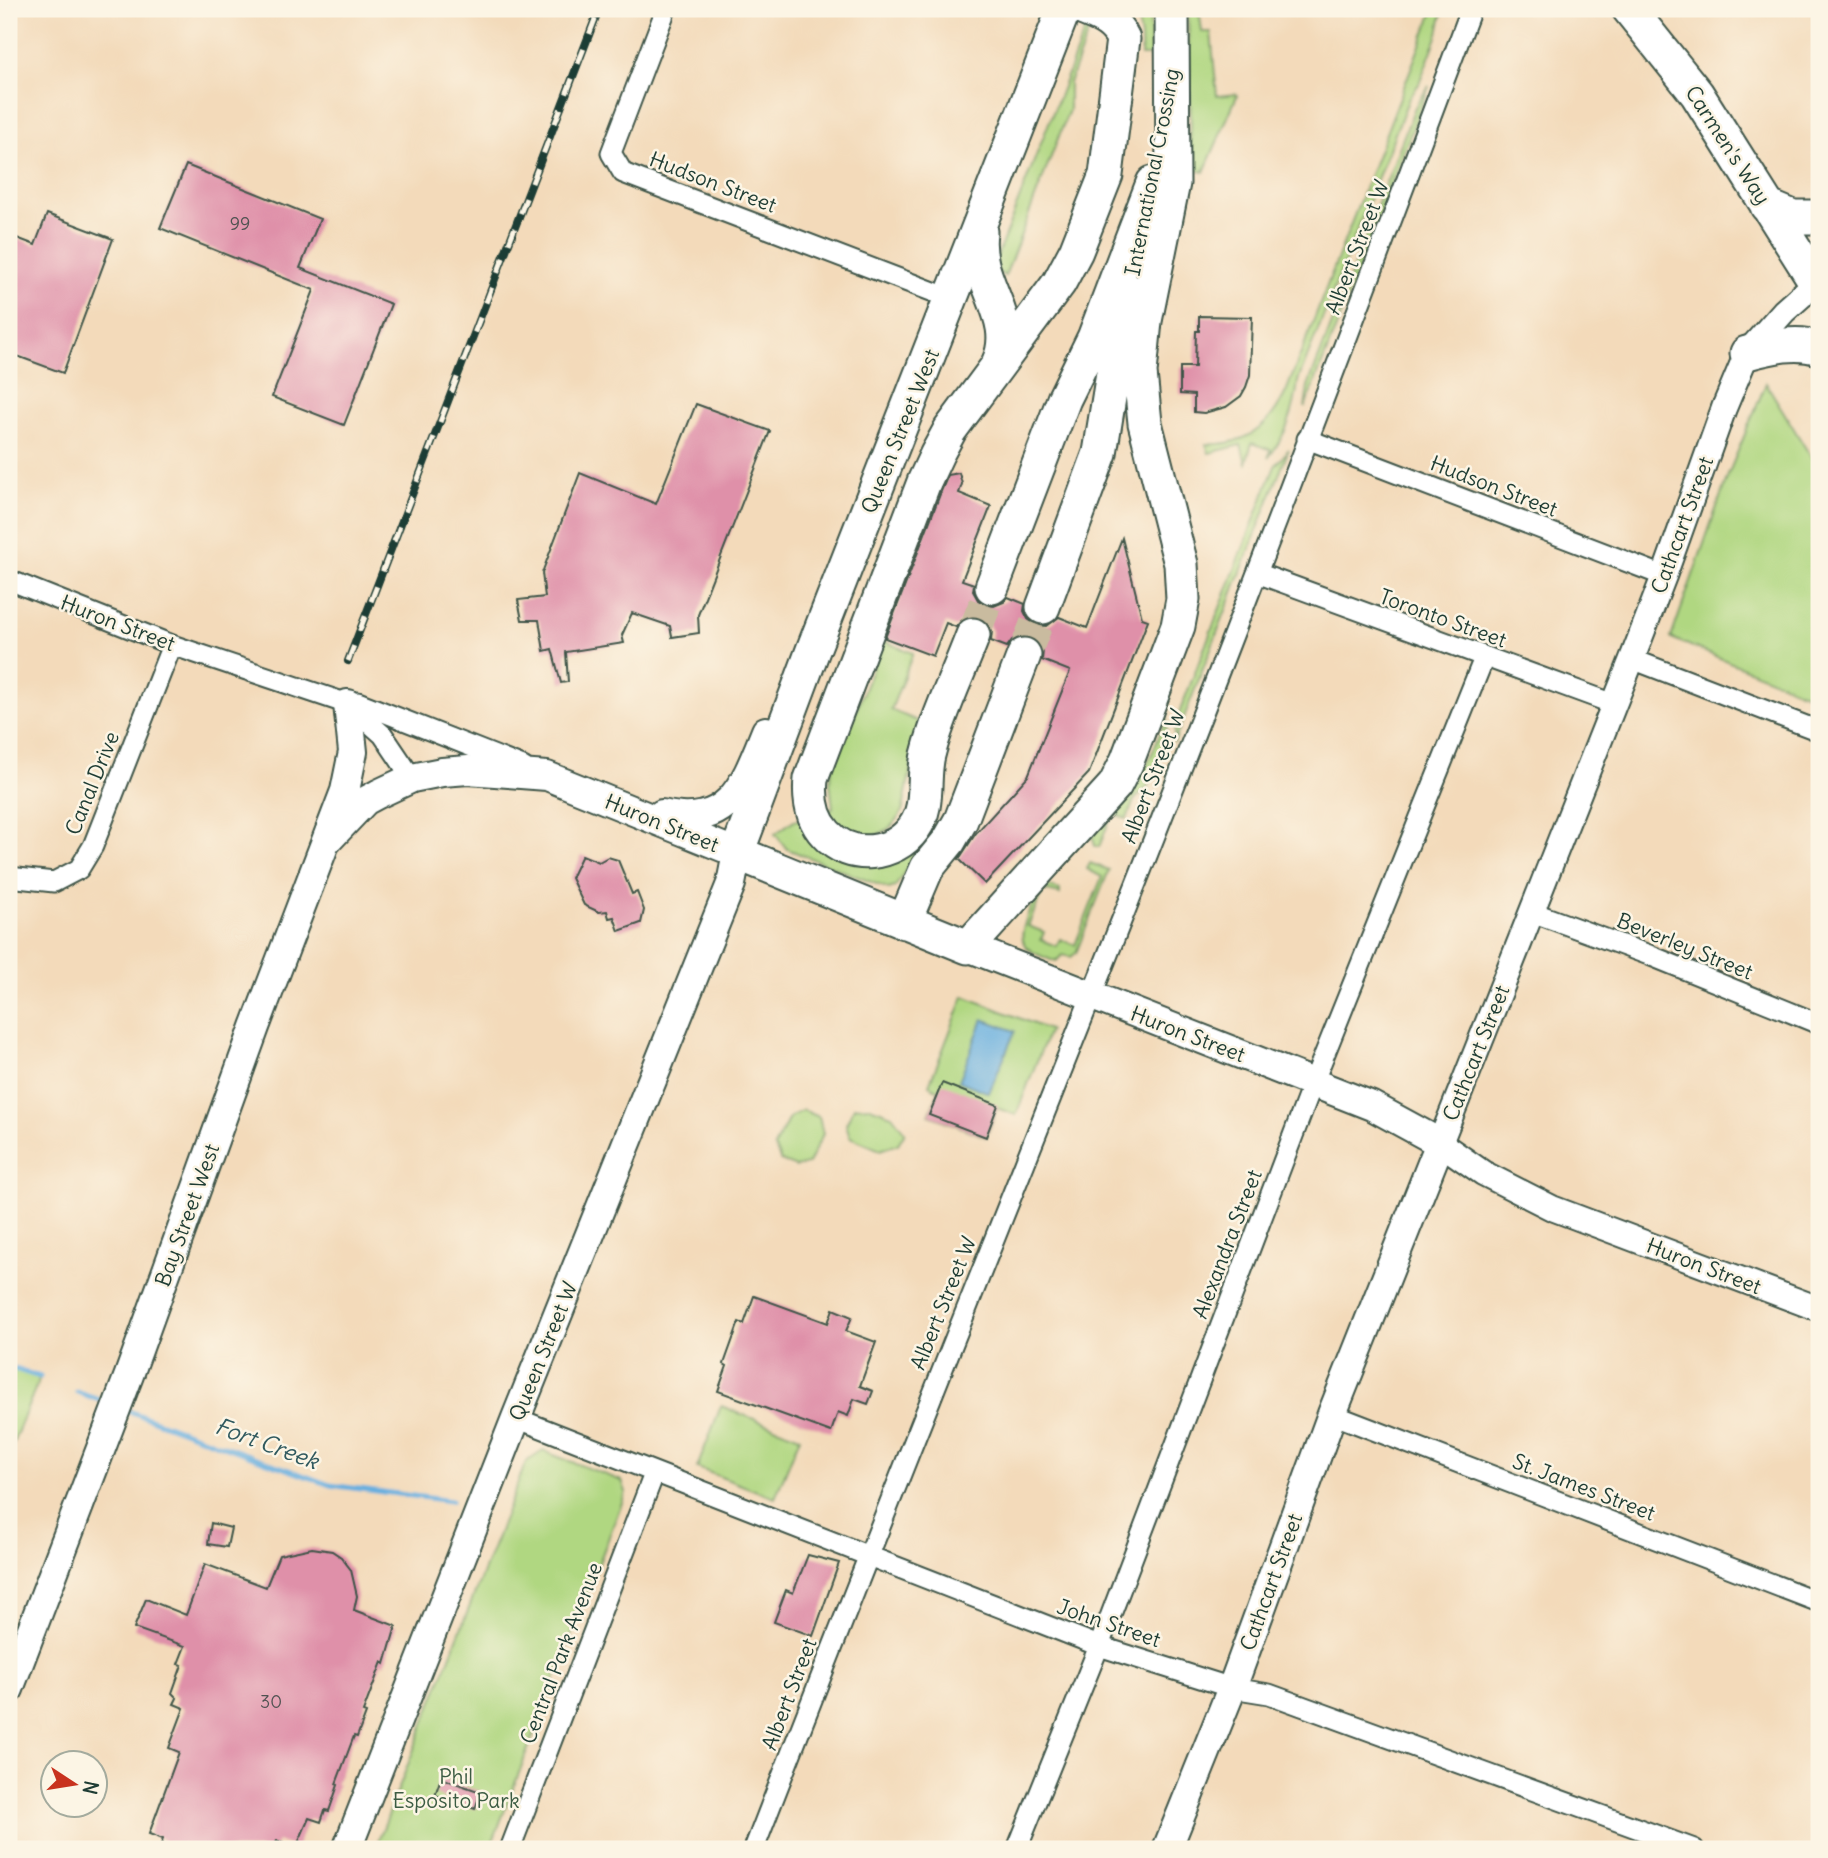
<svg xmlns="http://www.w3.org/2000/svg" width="1828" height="1858" font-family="Delius,sans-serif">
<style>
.green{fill:#b0d781;stroke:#688a5a;stroke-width:2}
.water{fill:#68afdf;stroke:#44768a;stroke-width:2}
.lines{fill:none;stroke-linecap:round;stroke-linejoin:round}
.stream{stroke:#68afdf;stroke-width:5}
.building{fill:#df90a9}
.trunk-tunnel{stroke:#c9bb9f;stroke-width:33;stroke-dasharray:33 17;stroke-linecap:butt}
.minor-casing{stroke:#3f5548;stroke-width:23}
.tertiary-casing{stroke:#3f5548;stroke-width:28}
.secondary-casing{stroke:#3f5548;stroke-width:32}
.trunk-casing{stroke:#3f5548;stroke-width:37}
.minor{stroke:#fff;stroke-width:19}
.tertiary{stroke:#fff;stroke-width:24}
.secondary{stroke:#fff;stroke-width:28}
.trunk{stroke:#fff;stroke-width:33}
.rail-casing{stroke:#1f3d34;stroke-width:8}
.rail{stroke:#fcf5e5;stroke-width:5;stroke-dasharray:16;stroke-linecap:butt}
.labels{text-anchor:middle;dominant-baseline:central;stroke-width:5;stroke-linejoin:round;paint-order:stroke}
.number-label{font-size:18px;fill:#4f5251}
.street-label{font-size:21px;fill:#1f3d34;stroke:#fcf5e5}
.park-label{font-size:21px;fill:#3c5c43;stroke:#fcf5e5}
.water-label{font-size:23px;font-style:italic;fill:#315a5f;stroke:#fcf5e5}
</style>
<rect width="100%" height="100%" fill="#fcf5e5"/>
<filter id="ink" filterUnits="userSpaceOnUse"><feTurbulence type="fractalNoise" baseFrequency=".0143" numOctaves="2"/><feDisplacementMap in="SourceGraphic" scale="14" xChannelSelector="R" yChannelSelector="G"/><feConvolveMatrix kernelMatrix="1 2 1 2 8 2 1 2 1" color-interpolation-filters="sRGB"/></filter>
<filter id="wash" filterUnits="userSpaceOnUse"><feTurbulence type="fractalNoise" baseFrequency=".00686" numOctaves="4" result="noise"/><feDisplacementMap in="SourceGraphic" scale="28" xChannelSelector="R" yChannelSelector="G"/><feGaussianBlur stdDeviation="1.57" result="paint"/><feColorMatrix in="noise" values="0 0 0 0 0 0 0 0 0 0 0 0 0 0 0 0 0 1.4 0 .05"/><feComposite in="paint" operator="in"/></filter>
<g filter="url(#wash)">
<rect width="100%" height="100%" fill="#f3daba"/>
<path class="green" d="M1131 9H1150L1151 56H1141C1142 37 1141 24 1131 9Z
M1188 9H1199L1202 32H1211L1217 96 1236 94 1237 96 1204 172 1188 167 1191 126Z
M1434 9H1443L1438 34 1419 84 1409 98 1298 381C1295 410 1287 435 1268 458L1271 450 1252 443 1246 463 1241 445 1209 453 1206 444C1246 446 1269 427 1286 392Z
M1085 30 1088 33 1069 83V110L1005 276 992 269Z
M1429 86 1305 408 1308 386 1415 107Z
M1766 383 1819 470V699L1671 638 1728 475Z
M1289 449 1174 743 1175 724 1275 466Z
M883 641 913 653 891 710 920 722 903 809C891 836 866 844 841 827 835 824 832 815 828 810L833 808 830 783 832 766 844 742Z
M1167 716 1166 738 1147 788 1134 800 1127 819 1112 814 1099 847 1095 846 1092 836 1136 786 1150 758Z
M794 820H802L812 840 922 834 932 838 916 855 895 887 889 889 787 849 775 834Z
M1090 863 1109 870 1076 953 1071 957 1062 955 1056 962C1023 949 1015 947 1029 911 1034 899 1036 892 1046 885L1060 890V894L1043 890 1028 926 1044 932 1041 940 1056 946 1060 939 1075 945 1102 877 1087 869Z
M964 996 1049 1030 1016 1115 997 1108 986 1137 929 1115 939 1090 929 1085Z
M867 1106 892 1115 905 1132 898 1144 880 1150 850 1137 846 1124 854 1107Z
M803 1110 819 1117 823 1134 808 1164 796 1167 781 1161 774 1147 789 1118Z
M9 1367 40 1377 9 1453Z
M721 1406 800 1437 775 1498 697 1468Z
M543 1451 622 1481 626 1492 490 1849H375L526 1462Z"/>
<path class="water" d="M983 1019 1015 1031 989 1093 959 1081Z"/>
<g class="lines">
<path class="stream" d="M9 1367 40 1377
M77 1392 110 1404
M126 1410 330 1485 451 1501"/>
</g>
<g id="blocks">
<path class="building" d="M186 165 320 219 300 268 391 304 344 425 272 397 314 290 160 228Z
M47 214 113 239 63 373 9 353V235L35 245Z
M1199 316 1252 317 1250 375 1246 387 1241 396 1226 407 1204 413 1194 412V395L1180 394V367H1195L1196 331H1199Z
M696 404 770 431 698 615 699 633 672 637 670 626 632 613 622 635 624 643 566 652 568 682 561 683 552 649 544 651 539 620H522L518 600 545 597 542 573 580 473 656 504Z
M959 473 962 484 959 493 991 506 962 580 974 584 973 591 978 600 986 605 994 606 1004 602 1008 597 1025 604 1024 611 1028 619 1036 625 1047 626 1059 617 1087 628 1122 538 1142 618 1148 620 1089 773 985 884 959 859 976 833 1028 776 1070 671 1042 660 1043 651 1039 643 1030 637 1020 636 1012 640 1007 647 991 641 992 631 988 624 979 617 969 616 962 620 956 627 946 623 933 656 885 638 942 489 948 475Z
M582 855 599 862 608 857 618 860 632 894 637 892 644 910 641 923 619 931 614 917 609 918 607 911 599 912 584 905 571 878Z
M942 1083 998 1105 986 1137 929 1115Z
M754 1296 828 1323 833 1309 852 1317 846 1331 876 1342 860 1386 873 1391 868 1404 854 1399 848 1416 838 1412 831 1432 718 1391 727 1366 724 1364 739 1322 744 1324Z
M211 1523 231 1528 227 1547 208 1544Z
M312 1548 332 1551 341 1557 351 1570 357 1596 354 1610 396 1626 385 1664 382 1662 363 1712 366 1713 357 1737 354 1736 336 1784 338 1785 329 1811 325 1810 321 1822 309 1818 296 1848 277 1841 273 1849H159L163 1839 149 1834 179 1752 169 1748 184 1708 174 1704 177 1698 172 1693 182 1665 178 1664 185 1646 134 1628 146 1599 186 1615 205 1564 266 1587 279 1555Z
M808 1555 839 1563 813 1636 774 1622 786 1590 793 1593Z
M441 1778 481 1792 475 1809 435 1795Z"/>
</g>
</g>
<g filter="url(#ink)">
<use href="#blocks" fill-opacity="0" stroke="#3f5548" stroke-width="2"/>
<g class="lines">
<path class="trunk-tunnel" d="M973 635 992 587
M1024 655 1043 607"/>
<g class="minor-casing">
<path id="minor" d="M666 9 611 153 623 173 952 299
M1307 439 1664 576
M1257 573 1614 704
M9 580 172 645 348 704 383 735 412 778
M1632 659 1819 731
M352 703 358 702 523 767
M9 877 54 882 79 869 93 846 172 645
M1532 912 1649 955 1819 1024
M1332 1414 1819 1602
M516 1418 1099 1646 1232 1688 1269 1694 1694 1849
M510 1849 654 1474
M754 1849C880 1522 1012 1197 1141 871 1254 585 1363 297 1471 9
M1017 1849 1099 1646 1313 1083 1484 658"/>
</g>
<g class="tertiary-casing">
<path id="tertiary" d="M1819 280 1784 311 1747 353 1724 408 1664 576 1632 659 1440 1143 1483 1173 1552 1208 1819 1309"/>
</g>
<g class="secondary-casing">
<path id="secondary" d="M662 814C730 830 745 783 766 731
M327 841 365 801 378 794 412 778 442 772 468 770 547 776 737 853 731 884 516 1418 347 1849
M968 947 1372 1106 1440 1143 1332 1414 1232 1688 1167 1849
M9 1689 129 1375 255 1027 345 791 353 752 348 704"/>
</g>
<g class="trunk-casing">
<path id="trunk" d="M1064 9 813 650 737 853 968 947 1115 785 1127 761 1178 626 1183 599 1181 564 1145 423 1140 373 1145 321 1173 183 1172 9
M1629 9 1697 94 1819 287
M1767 206 1793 217H1819
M980 232C973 283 1020 318 998 364
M1747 353C1770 347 1796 340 1819 348
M992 587 1064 399 1094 338 1153 183
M1043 607 1100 453 1118 342 1129 291
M973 635C958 675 938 715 928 755 922 780 930 806 914 828 894 856 850 861 826 834 812 819 809 799 811 779L924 482 937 454 950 430 1059 283 1076 251 1106 175 1123 39C1115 21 1101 16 1084 9
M904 922 927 868 949 841 961 820 1024 655"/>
</g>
<use href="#minor" class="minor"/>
<use href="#tertiary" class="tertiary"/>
<use href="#secondary" class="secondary"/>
<use href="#trunk" class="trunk"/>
<g class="rail-casing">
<path id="rail" d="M348 661 599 9"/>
</g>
<use href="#rail" class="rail"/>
</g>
</g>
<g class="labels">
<g class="number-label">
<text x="240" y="223">99</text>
<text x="271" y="1701">30</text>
</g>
<g class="street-label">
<text transform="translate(1728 145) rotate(57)">Carmen's Way</text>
<text transform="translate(1152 172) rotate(-79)">International Crossing</text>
<text transform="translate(713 182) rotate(21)">Hudson Street</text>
<text transform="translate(1357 247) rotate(-69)">Albert Street W</text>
<text transform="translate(900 431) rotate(-68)">Queen Street West</text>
<text transform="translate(1494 486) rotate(21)">Hudson Street</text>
<text transform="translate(1682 525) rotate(-70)">Cathcart Street</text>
<text transform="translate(1443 618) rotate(20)">Toronto Street</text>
<text transform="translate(118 623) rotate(21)">Huron Street</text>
<text transform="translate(1153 776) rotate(-69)">Albert Street W</text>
<text transform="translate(92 783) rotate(-68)">Canal Drive</text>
<text transform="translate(662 823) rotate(22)">Huron Street</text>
<text transform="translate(1685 946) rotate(22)">Beverley Street</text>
<text transform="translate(1188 1034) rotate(21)">Huron Street</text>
<text transform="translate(1476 1053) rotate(-68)">Cathcart Street</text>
<text transform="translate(187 1215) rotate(-70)">Bay Street West</text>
<text transform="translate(1227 1244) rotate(-69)">Alexandra Street</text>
<text transform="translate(1704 1266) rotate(21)">Huron Street</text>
<text transform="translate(943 1303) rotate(-68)">Albert Street W</text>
<text transform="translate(543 1351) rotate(-68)">Queen Street W</text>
<text transform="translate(1584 1487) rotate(21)">St. James Street</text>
<text transform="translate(1271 1582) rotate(-70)">Cathcart Street</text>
<text transform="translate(1109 1623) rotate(19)">John Street</text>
<text transform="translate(561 1653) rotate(-69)">Central Park Avenue</text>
<text transform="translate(789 1694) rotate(-69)">Albert Street</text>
</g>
<g class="park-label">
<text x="456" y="1776">Phil<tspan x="456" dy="24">Esposito Park</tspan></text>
</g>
<g class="water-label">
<text transform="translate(267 1443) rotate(20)">Fort Creek</text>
</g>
</g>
<rect width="1828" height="1858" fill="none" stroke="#fcf5e5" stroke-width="35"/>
<g transform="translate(74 1784) rotate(102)"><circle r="33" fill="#fcf5e5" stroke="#a4ab9e" stroke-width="2"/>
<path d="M0-5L12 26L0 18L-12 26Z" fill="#c8321e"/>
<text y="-10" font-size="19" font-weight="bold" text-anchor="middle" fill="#1f3d34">N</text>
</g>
</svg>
